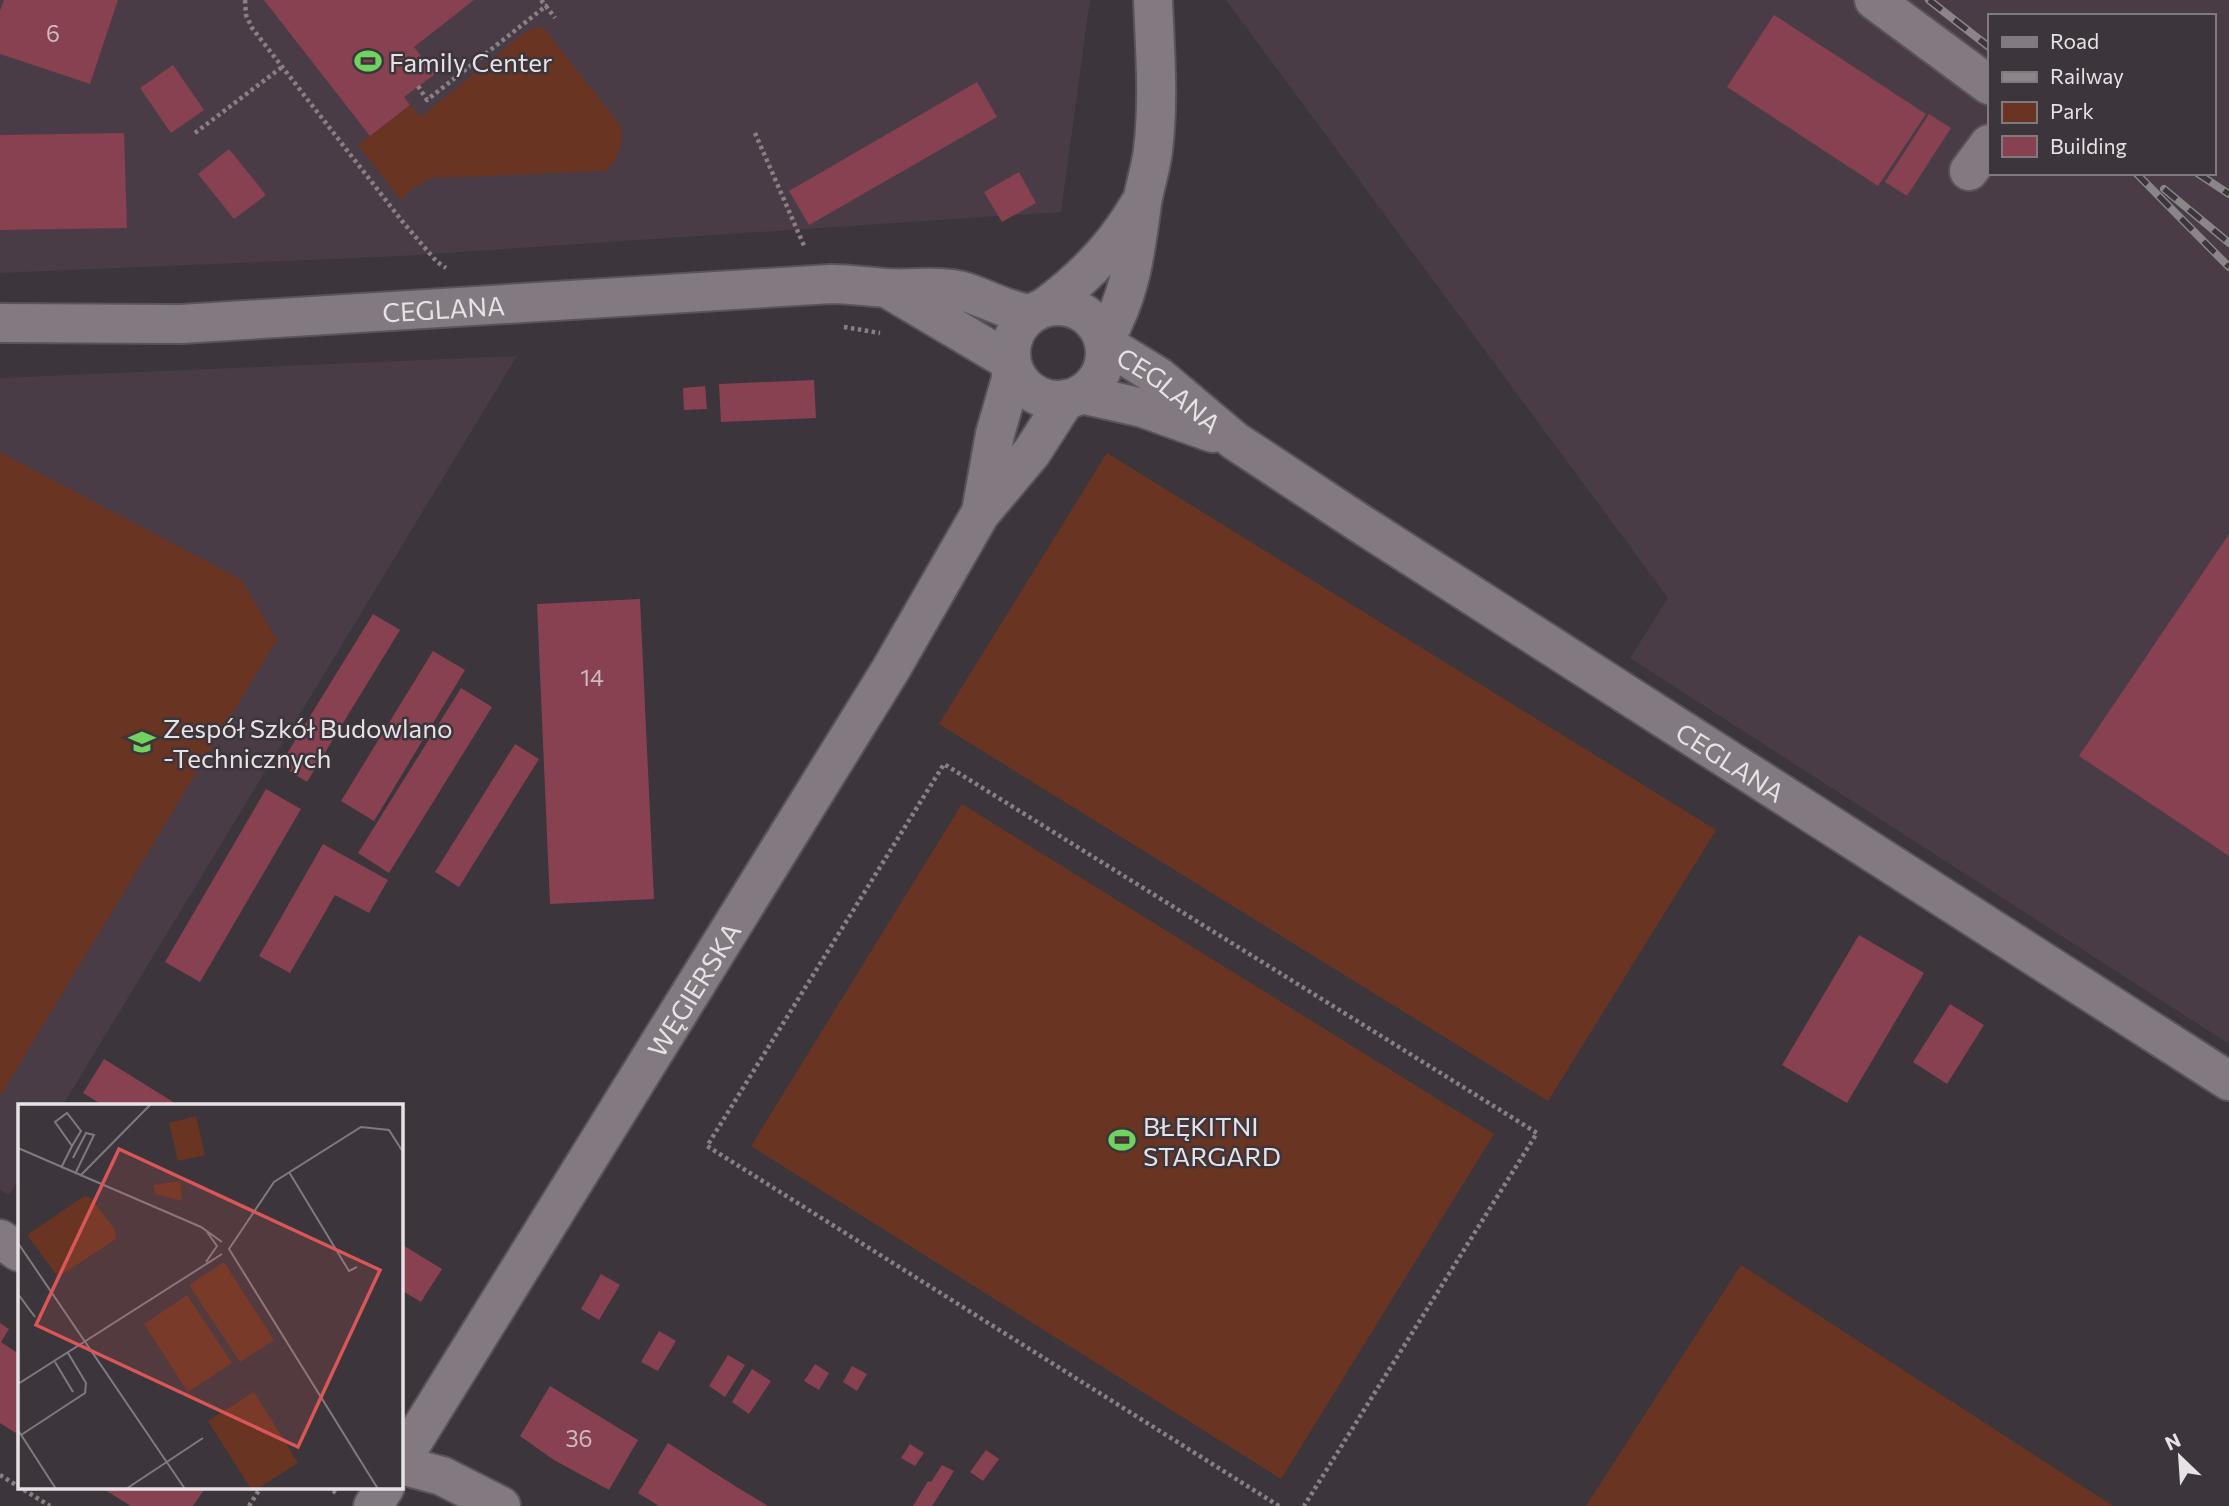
<svg xmlns="http://www.w3.org/2000/svg" width="2229" height="1506" font-family="Commissioner,sans-serif">
<style>
.built{fill:#493c46;fill-rule:evenodd}
.green{fill:#693522}
.building{fill:#884151}
.lines{fill:none;stroke-linecap:round;stroke-linejoin:round}
.minor-casing{stroke:#5a5459;stroke-width:42}
.path{stroke:#878186;stroke-width:4.5;stroke-dasharray:3.5 3.5;stroke-linecap:butt}
.minor{stroke:#827a80;stroke-width:38}
.rail-casing{stroke:#8b8589;stroke-width:8}
.rail{stroke:#3c353b;stroke-width:5;stroke-dasharray:16;stroke-linecap:butt}
.labels{text-anchor:middle;dominant-baseline:central;stroke-width:5;stroke-linejoin:round;paint-order:stroke}
.number-label{font-size:23px;fill:#cfbac0}
.poi-label{font-size:26px;fill:#e7e2e5;stroke:#3c353b;text-anchor:start}
.street-label{font-size:26px;fill:#e7e2e5;stroke:#3c353b}
.inset-road{fill:none;stroke:#807a7f;stroke-width:2}
.view{fill:#da5657;fill-opacity:0.15;stroke:#da5657;stroke-width:3.5}
.inset-edge{fill:none;stroke:#e7e2e5;stroke-width:3.5}
</style>
<rect width="100%" height="100%" fill="#3c353b"/>
<path class="built" d="M0 0H1090L1061 212 401 256 0 273Z
M1226 0H2229V1044L1630 658 1668 598ZM1989 16H2213V173H1989Z
M517 356 63 1105H19V1178L9 1195 0 1190V378Z"/>
<path class="green" d="M538 27 544 28 621 126C624 146 619 157 606 171L433 178 414 187 401 200 358 145 410 105 421 117 525 32Z
M0 452 242 580 277 640 0 1096Z
M1107 453 1716 830 1548 1101 939 724Z
M962 804 1494 1134 1281 1479 751 1146Z
M1741 1265 2113 1506H1586Z"/>
<path class="building" d="M4 0H118L90 84 0 54V11Z
M264 0H474L414 47 435 74 404 97 410 105 370 136Z
M1774 15 1926 114 1878 186 1727 87Z
M173 65 204 110 171 133 140 88Z
M977 82 997 117 809 225 789 191Z
M1929 114 1951 128 1907 196 1885 182Z
M124 133 127 228 0 230V135Z
M229 149 266 195 234 219 198 174Z
M1019 172 1036 203 1002 222 984 192Z
M814 380 816 418 721 422 719 384Z
M705 386 707 409 684 410 683 388Z
M2229 534V856L2079 756Z
M640 599 654 899 550 904 537 604Z
M373 614 400 630 307 782 280 765Z
M433 651 465 670 374 821 341 801Z
M461 688 492 707 389 873 358 853Z
M515 744 539 759 459 887 435 872Z
M266 789 301 809 200 982 165 962Z
M323 844 388 880 369 913 335 895 290 973 259 956Z
M1859 935 1924 973 1847 1103 1782 1065Z
M1950 1004 1984 1025 1947 1084 1913 1062Z
M104 1059 178 1105H103L83 1093Z
M401 1244 442 1269 421 1302 401 1290Z
M601 1274 620 1285 599 1320 581 1309Z
M0 1323 9 1329 1 1342 19 1354V1435L0 1423Z
M659 1331 676 1341 658 1371 641 1362Z
M728 1355 745 1365 725 1397 709 1386Z
M815 1364 829 1373 819 1390 804 1381Z
M852 1366 867 1374 857 1391 843 1382Z
M752 1369 771 1381 749 1414 732 1402Z
M550 1386 638 1440 609 1490 554 1460 520 1436Z
M668 1443 735 1486 768 1506H659L638 1493Z
M910 1444 924 1453 915 1466 901 1458Z
M986 1450 999 1459 983 1481 970 1472Z
M942 1465 954 1471 932 1506H913L928 1481 931 1482Z
M100 1487H206L193 1506H131Z"/>
<g class="lines">
<g class="minor-casing">
<g id="minor">
<path id="s1" d="M1153 0C1155 50 1159 101 1153 150 1151 168 1145 185 1142 203 1135 255 1131 294 1104 341L1115 350 1159 377 1235 441 1361 524 2229 1081"/>
<path d="M1874 0 1989 85"/>
<path d="M1969 171 1989 144"/>
<path d="M888 289 1011 362V379L995 434 981 512"/>
<circle cx="1058" cy="353" r="47"/>
<path d="M1045 307C1082 280 1116 245 1139 205"/>
<path id="s2" d="M0 323 181 324 831 284C850 284 868 287 886 288 910 290 934 285 958 290 983 296 1005 311 1031 314"/>
<path d="M1081 394 1143 408 1213 433"/>
<path d="M0 1239 19 1252"/>
<path id="s3" d="M401 1461 891 669 980 514 1032 452 1066 399"/>
<path d="M401 1465 442 1476 501 1506"/>
<path d="M373 1506 385 1487"/>
</g>
</g>
<path class="path" d="M245 0 246 15 252 28 402 221 437 262 446 268
M541 0 546 6
M418 86 427 100 546 6 555 18
M195 133 282 67
M755 133 805 248
M844 327 880 333
M0 1475 50 1506
M327 1487 338 1494
M249 1506 261 1487
M1279 1506 707 1146 944 764 1537 1133 1304 1506"/>
<use href="#minor" class="minor"/>
<g class="rail-casing">
<path id="rail" d="M1929 0 1989 47
M2136 173 2229 267
M2197 173 2229 194
M2164 189 2229 243"/>
</g>
<use href="#rail" class="rail"/>
</g>
<defs>
<g id="stadium-bare" transform="scale(2.1)"><path d="M0-5a6.5 5 0 1 0 0 10a6.5 5 0 1 0 0-10ZM-3.5-1.8h7v3.6h-7Z" fill="#70d35f" stroke="#3c353b" stroke-width="2.5" paint-order="stroke"/></g>
<g id="school-bare" transform="scale(2.1)"><path d="M0-5L7-2L0 1L-7-2ZM-4 1L0 2.5L4 1V4Q0 6-4 4Z" fill="#70d35f" stroke="#3c353b" stroke-width="2.5" paint-order="stroke"/></g>
</defs>
<g fill-rule="evenodd">
<use href="#stadium-bare" x="368" y="61"/>
<use href="#school-bare" x="142" y="742"/>
<use href="#stadium-bare" x="1122" y="1140"/>
</g>
<g class="labels">
<g class="number-label">
<text x="53" y="33">6</text>
<text x="592" y="677">14</text>
<text x="579" y="1438">36</text>
</g>
<g class="poi-label">
<text x="389" y="61">Family Center</text>
<text x="163" y="727">Zespół Szkół Budowlano<tspan x="163" dy="30">-Technicznych</tspan></text>
<text x="1143" y="1125">BŁĘKITNI<tspan x="1143" dy="30">STARGARD</tspan></text>
</g>
<g class="street-label">
<text stroke="none"><textPath href="#s2" startOffset="444">CEGLANA</textPath></text>
<text stroke="none"><textPath href="#s1" startOffset="430">CEGLANA</textPath></text>
<text stroke="none"><textPath href="#s1" startOffset="1104">CEGLANA</textPath></text>
<text stroke="none"><textPath href="#s3" startOffset="555">WĘGIERSKA</textPath></text>
</g>
</g>
<g transform="translate(18 1104)">
<rect width="385" height="385" fill="#3c353b"/>
<path d="M178 12 187 51 160 57 151 19ZM162 77 164 97 137 90 135 81ZM66 92 73 94 97 126 98 135 40 173 9 131ZM206 158 256 236 222 258 171 181ZM169 191 214 259 170 288 126 220ZM236 288 280 359 239 385H233L190 317Z" fill="#693522"/>
<path class="inset-road" d="M0 44 183 123 204 138M55 54 68 29 76 31 57 70M43 64 54 42 37 18 49 9 63 27 54 42M271 68 331 167 339 163M62 72 133 0M0 139 167 385M188 158 199 142 189 128M0 190 17 213M37 258 55 288M0 280 204 150M0 326 38 385M3 331 67 289 68 279 50 249M108 385 185 334M360 385 211 145 256 78 343 23 371 26 385 48"/>
<path class="view" d="M101 45 362 166 280 343 18 221Z"/>
<rect width="385" height="385" class="inset-edge"/>
</g>
<rect x="1988" y="14" width="228" height="161" fill="#3c353b" stroke="#807a7f" stroke-width="2"/>
<rect x="2002" y="37" width="35" height="10" fill="#827a80" stroke="#807a7f" stroke-width="2"/>
<text x="2050" y="49" font-size="21" fill="#e7e2e5">Road</text>
<rect x="2002" y="72" width="35" height="10" fill="#8b8589" stroke="#807a7f" stroke-width="2"/>
<text x="2050" y="84" font-size="21" fill="#e7e2e5">Railway</text>
<rect x="2002" y="102" width="35" height="21" fill="#693522" stroke="#807a7f" stroke-width="2"/>
<text x="2050" y="119" font-size="21" fill="#e7e2e5">Park</text>
<rect x="2002" y="136" width="35" height="21" fill="#884151" stroke="#807a7f" stroke-width="2"/>
<text x="2050" y="154" font-size="21" fill="#e7e2e5">Building</text>
<g transform="translate(2180 1457) rotate(335)" stroke="#3c353b" stroke-width="5" paint-order="stroke">
<path d="M0-5L12 26L0 18L-12 26Z" fill="#e7e2e5"/>
<text y="-10" font-size="19" font-weight="bold" text-anchor="middle" fill="#e7e2e5">N</text>
</g>
</svg>
